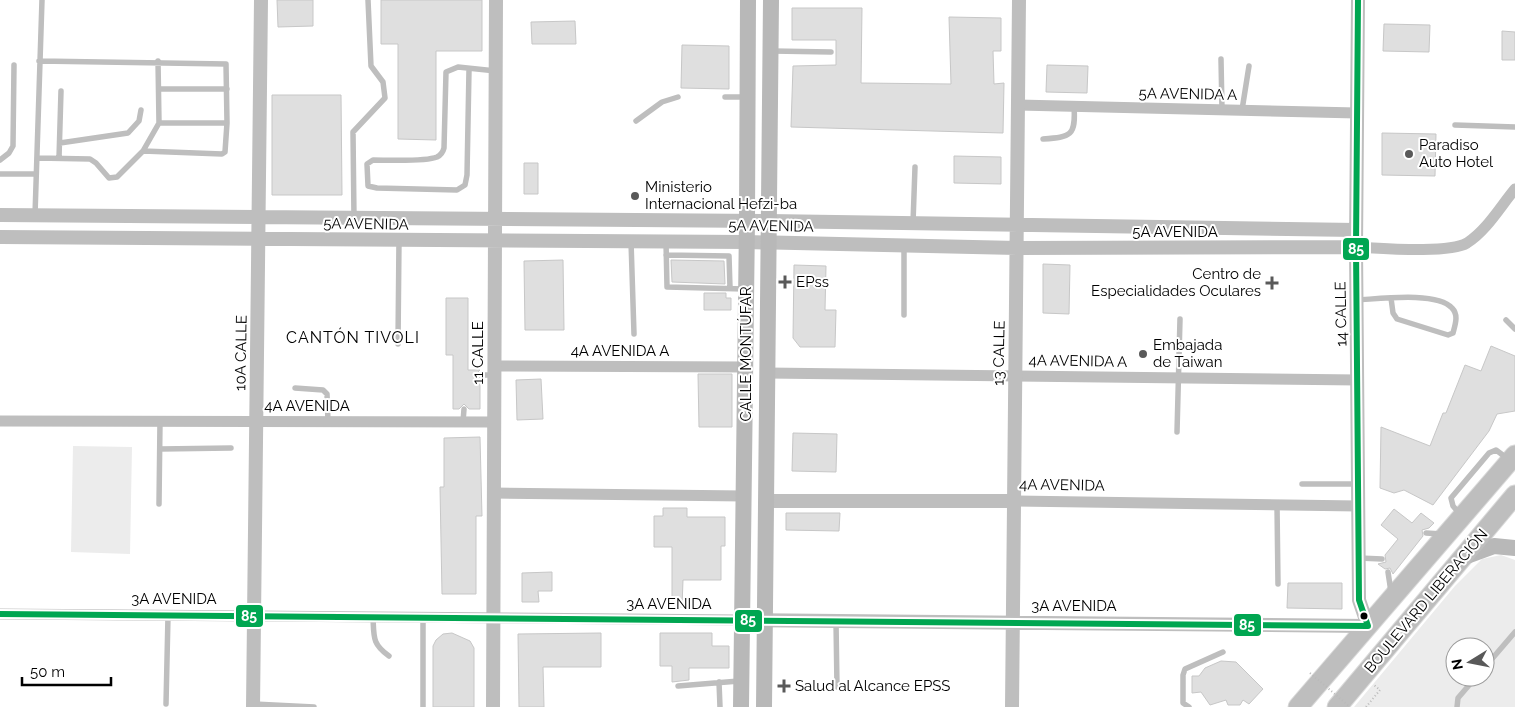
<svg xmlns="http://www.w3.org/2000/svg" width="1515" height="707" font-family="Raleway,sans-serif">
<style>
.green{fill:#ececec;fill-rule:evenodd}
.building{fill:#dfdfdf;stroke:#c7c7c7}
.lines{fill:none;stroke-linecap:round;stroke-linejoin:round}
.trunk-casing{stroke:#dbdbdb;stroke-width:21}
.path{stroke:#b9b9b9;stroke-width:2;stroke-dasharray:1 2.5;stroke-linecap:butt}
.service{stroke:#bebebe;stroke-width:5.5}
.minor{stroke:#bebebe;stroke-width:11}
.tertiary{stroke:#bebebe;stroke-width:14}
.secondary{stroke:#b8b8b8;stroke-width:16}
.trunk{stroke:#bebebe;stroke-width:19}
.path-bridge{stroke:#b9b9b9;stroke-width:2;stroke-dasharray:1 2.5;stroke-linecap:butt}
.bus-1-casing{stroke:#fff;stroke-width:10}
.bus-1{stroke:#00a651;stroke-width:6}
.poi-dot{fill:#595959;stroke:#fff;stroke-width:2}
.bus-dot{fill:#000;stroke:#fff;stroke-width:2}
.labels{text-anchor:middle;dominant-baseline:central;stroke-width:4;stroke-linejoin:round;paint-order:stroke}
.street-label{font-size:15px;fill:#000;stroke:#fff}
.poi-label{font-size:15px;fill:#000;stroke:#fff;text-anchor:start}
.neighbourhood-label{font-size:16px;letter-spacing:1px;fill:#000;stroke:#fff}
.line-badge{stroke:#fff;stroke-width:2}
.badge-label{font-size:14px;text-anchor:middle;font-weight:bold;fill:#fff}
</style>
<rect width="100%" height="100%" fill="#fff"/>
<path class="green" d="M73 446 132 447 130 554 71 552Z
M1501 555 1515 560V707H1354L1455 586 1482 559ZM1455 647H1485V677H1455Z"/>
<path class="building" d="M277 0H313V26L278 27Z
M381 0H482V51H436V140L398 139V44H381Z
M792 8H862L861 83 951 84 949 17 1001 18V51H993L994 84 1004 83 1003 133 791 127 793 66 836 65V40H792Z
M575 21 576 44H532L531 22Z
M1384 24 1430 25 1429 52 1383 51Z
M1502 31 1515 32V60H1502Z
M682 45 729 46V89L681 88Z
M1047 65 1088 66 1087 93 1046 92Z
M272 95H341L342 195H272Z
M1382 133 1436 134 1435 176 1382 175Z
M954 156 1001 157V184L954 183Z
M524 163H538V194H524Z
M563 260 564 330H525L524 261Z
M671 260 724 261 725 284 672 282Z
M1043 264 1070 265 1069 314 1043 313Z
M794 265 826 266 825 310H836L835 347H800L793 338Z
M704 293H726V298H731V310H704Z
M446 298H468V370H480L475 375 480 380V409H469L464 404 459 409H453V355H446Z
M1491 346 1515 356V411L1497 414 1489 431 1433 505 1404 490 1394 493 1380 488 1381 427 1430 446 1443 413H1446L1465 365 1481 371Z
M698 374H732V427H699Z
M541 379 543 419 517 420 516 380Z
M793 433 837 434 836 472 792 471Z
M480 437 482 516H476V594H442L440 487H444V438Z
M663 508H687V517H725V546H721V580H683L682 607H672V547H654V516H663Z
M1394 509 1412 523 1421 513 1434 523 1429 528 1422 530 1423 536 1393 574 1390 568 1385 569 1378 564 1386 562 1385 555 1398 539 1381 525Z
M786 513H840L839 531 786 530Z
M552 572V591H538L539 602H522V573Z
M1288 583H1342V609L1287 608Z
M452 633 470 641 474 648V707H433V646L436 640 443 634Z
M601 633V667H543L544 707H519L518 634Z
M660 633H712V646H729V668H689V680L672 682V666H660Z
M1221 661 1236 662 1263 689 1249 704 1243 700 1240 705H1228L1226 700 1210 705 1201 692 1192 693V676H1199L1205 668Z"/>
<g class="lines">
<g class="trunk-casing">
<path id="trunk" d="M1298 707 1515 455
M1337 707 1515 495"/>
</g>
<path class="path" d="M1366 707 1380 690 1374 685"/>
<path class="service" d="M772 51 831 52
M1221 59 1222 110
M39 61 226 64 227 123 225 152 222 154 143 151
M469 70 467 175 465 185 457 190 377 188 368 186 367 164 373 160C387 160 425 162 437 157 441 155 443 152 444 148L446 72 458 67 496 71
M160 89H227
M725 97H746
M1242 110 1249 66
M636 121 662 102 678 97
M159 123H227
M1455 125 1515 127
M1043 139C1071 137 1076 136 1074 106
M60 143 128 133 139 121 141 110
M37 158 90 159 96 163 109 178 117 177 143 151 159 123 158 61
M59 158 61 91
M0 160 9 153 13 146 14 65
M0 174H36
M35 215 42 0
M354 218 353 132 385 98 383 82 371 66 368 0
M913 223 915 167
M631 241 634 334
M666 242 667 287 744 289
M666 255 729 256 730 288
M1357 300C1378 299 1437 291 1452 308 1459 315 1455 325 1453 333L1448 335 1397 319 1393 313 1391 298
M904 315V245
M1506 320 1515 329
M398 344 399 240
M480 375H494
M295 388 323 390 327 394 328 422
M463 422 464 409
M1177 432 1180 319
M160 449 231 448
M1302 484H1358
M159 504 160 422
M1277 505 1278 584
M1460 514 1453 506 1451 498 1489 453 1496 450 1508 459
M1426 533 1442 534
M1359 558 1382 559
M1388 572 1391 592
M373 617C374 637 372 644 389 656
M836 621 837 687
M1485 667 1515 632
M719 682 720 707
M678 686 739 681
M166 704 168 616
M253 704 314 707
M423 707V618
M1189 707 1183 703V675L1185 669 1223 652
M1457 707 1458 698 1476 677"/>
<path class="minor" d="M1018 105 1357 113
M1356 247C1379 248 1449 254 1467 243 1487 230 1500 207 1515 189
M494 366 746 367
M767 373 1358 380
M0 421 494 422
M493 493 744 496
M1014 501 1358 506
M0 614 742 620"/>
<path class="tertiary" d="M0 215 769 221 1356 230
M0 237 747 242 1017 248 1356 247
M766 501H1014
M742 620 1368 626 1359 600 1356 247 1358 0
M253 707 261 0
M493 707 496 0
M1012 707 1019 0"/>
<path class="secondary" d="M1464 557 1494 546 1515 548
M741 707 747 221 748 0
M764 707 771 0"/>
<use href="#trunk" class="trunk"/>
<path class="path-bridge" d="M1310 673 1350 707"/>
<g class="bus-1-casing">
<path id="bus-1" d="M0 614 1368 626 1359 600 1356 247 1358 0"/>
</g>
<use href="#bus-1" class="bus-1"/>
</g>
<g class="poi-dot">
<circle cx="1409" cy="154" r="5"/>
<circle cx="635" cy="196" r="5"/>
<path d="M782.5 274.5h5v5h5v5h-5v5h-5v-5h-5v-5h5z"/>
<path d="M1269.5 275.5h5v5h5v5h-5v5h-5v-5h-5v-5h5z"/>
<circle cx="1143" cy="354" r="5"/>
<path d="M781.5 678.5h5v5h5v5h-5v5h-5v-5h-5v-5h5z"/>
</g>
<circle class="bus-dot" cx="1364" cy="616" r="4.5"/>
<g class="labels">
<g class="street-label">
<text transform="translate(1188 94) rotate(1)">5A AVENIDA A</text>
<text transform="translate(366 224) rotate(1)">5A AVENIDA</text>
<text transform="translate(771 226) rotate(1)">5A AVENIDA</text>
<text x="1175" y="232">5A AVENIDA</text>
<text transform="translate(1341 314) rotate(-91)">14 CALLE</text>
<text x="620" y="351">4A AVENIDA A</text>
<text transform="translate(241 353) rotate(-89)">10A CALLE</text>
<text transform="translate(478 353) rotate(-90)">11 CALLE</text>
<text transform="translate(999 353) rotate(-89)">13 CALLE</text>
<text transform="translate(746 354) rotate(-90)">CALLE MONTÚFAR</text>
<text transform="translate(1078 361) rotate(1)">4A AVENIDA A</text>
<text x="307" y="406">4A AVENIDA</text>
<text transform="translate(1062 485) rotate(1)">4A AVENIDA</text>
<text x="174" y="599">3A AVENIDA</text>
<text transform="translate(1426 601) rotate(-50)">BOULEVARD LIBERACIÓN</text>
<text x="669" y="604">3A AVENIDA</text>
<text x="1074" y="606">3A AVENIDA</text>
</g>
<g class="poi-label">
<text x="1419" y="145">Paradiso<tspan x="1419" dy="17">Auto Hotel</tspan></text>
<text x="645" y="187">Ministerio<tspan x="645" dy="17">Internacional Hefzi-ba</tspan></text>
<text x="1261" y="274" text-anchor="end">Centro de<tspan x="1261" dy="17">Especialidades Oculares</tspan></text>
<text x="796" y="282">EPss</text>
<text x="1153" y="345">Embajada<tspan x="1153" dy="17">de Taiwan</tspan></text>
<text x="795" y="686">Salud al Alcance EPSS</text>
</g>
<g class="neighbourhood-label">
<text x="353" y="337">CANTÓN TIVOLI</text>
</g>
</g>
<g class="line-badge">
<rect x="1342" y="237" width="28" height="24" rx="5" fill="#00a651"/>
<rect x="235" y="604" width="29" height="24" rx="5" fill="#00a651"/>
<rect x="734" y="609" width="29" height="24" rx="5" fill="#00a651"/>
<rect x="1233" y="613" width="29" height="24" rx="5" fill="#00a651"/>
</g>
<g class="badge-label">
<text x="1356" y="254">85</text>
<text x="249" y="621">85</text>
<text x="748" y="625">85</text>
<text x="1247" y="630">85</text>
</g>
<g transform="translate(1470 662) rotate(260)"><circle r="24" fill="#ffffff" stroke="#999999"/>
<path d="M0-4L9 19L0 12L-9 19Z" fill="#595959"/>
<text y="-8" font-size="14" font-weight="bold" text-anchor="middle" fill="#000000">N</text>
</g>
<path d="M22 677v8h89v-8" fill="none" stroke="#000000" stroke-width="2.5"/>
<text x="30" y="677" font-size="15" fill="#000000" stroke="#ffffff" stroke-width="4" paint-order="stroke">50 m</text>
</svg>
